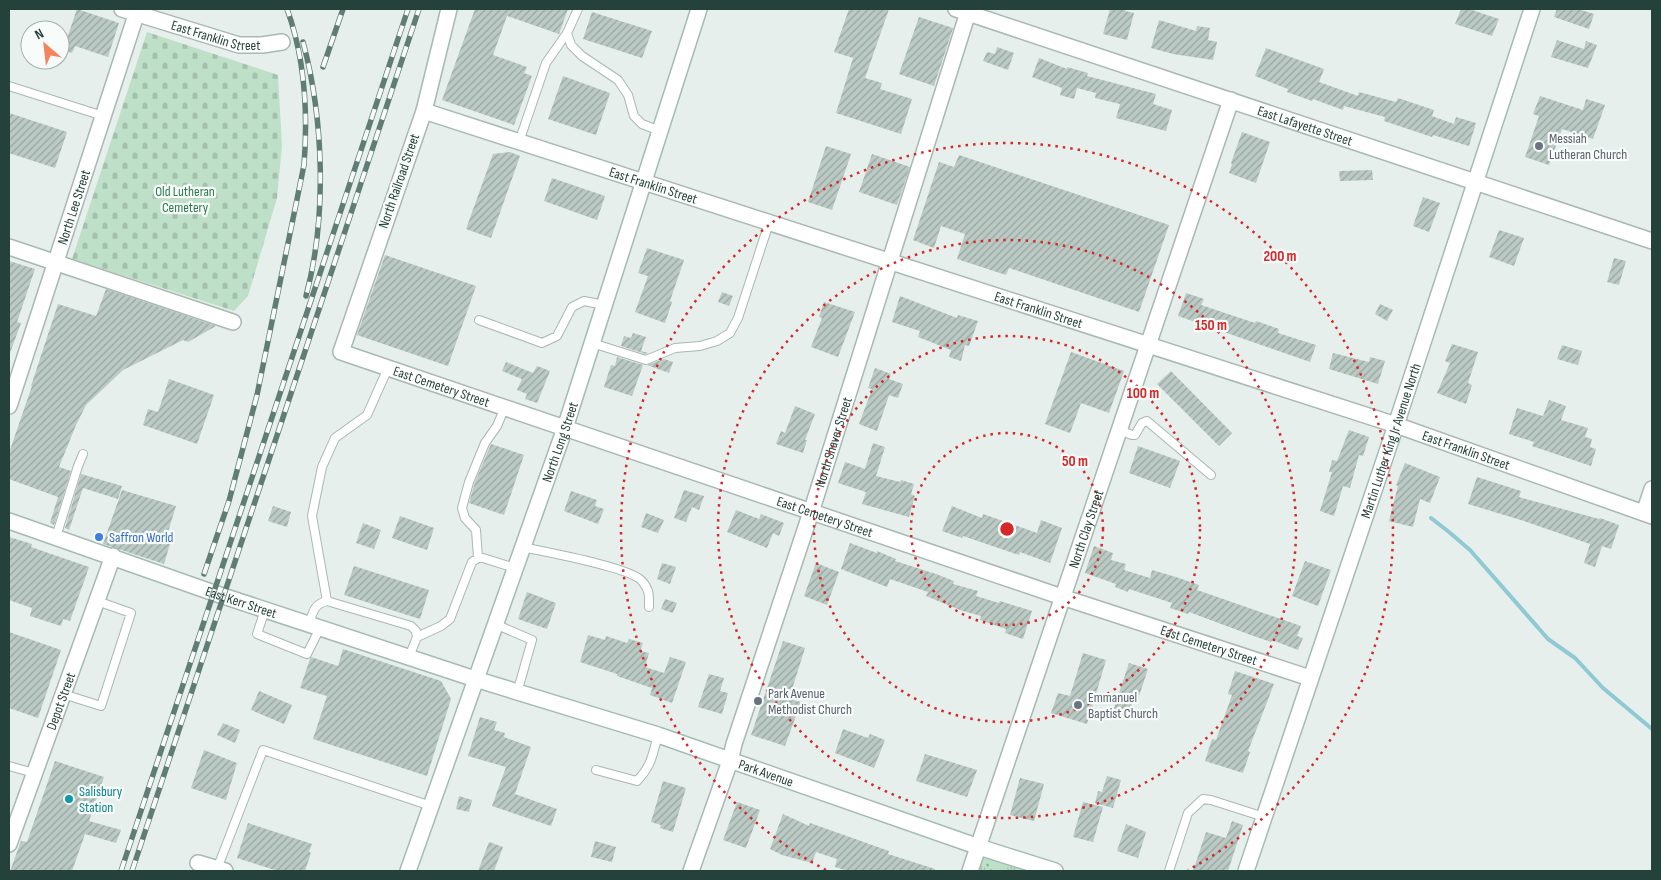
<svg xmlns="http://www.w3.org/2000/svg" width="1661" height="880" font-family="'Sofia Sans Condensed',sans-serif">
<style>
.cemetery{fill:url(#cemetery-stones)}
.park{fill:url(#park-tufts)}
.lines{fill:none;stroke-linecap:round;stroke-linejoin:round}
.stream{stroke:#8ec9d4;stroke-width:4}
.building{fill:url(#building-hatch)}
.lane-casing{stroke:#a8b8b2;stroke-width:10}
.street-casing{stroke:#a8b8b2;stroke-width:18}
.secondary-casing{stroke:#a4bbb3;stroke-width:18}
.path{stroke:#86b3a5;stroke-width:2.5;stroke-dasharray:2.5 4;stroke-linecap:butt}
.lane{stroke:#fff;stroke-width:8}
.street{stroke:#fff;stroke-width:15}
.secondary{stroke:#fff;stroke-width:15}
.rail-casing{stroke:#5f7d75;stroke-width:5.5}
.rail{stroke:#f7fbf9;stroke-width:4;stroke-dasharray:11;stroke-linecap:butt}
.ring{fill:none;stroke:#d62828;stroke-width:2.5;stroke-dasharray:2.5 5}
.worship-dot{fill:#6b7280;stroke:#f7fbf9;stroke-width:2}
.shop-dot{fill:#3f7fe0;stroke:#f7fbf9;stroke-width:2}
.culture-dot{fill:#0f9aa8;stroke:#f7fbf9;stroke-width:2}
.labels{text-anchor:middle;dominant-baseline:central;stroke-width:4.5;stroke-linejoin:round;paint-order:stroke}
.street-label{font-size:14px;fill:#24423a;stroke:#f7fbf9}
.worship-label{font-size:14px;fill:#5b616d;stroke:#f7fbf9;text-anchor:start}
.park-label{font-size:14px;fill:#2d7a4b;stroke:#f7fbf9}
.shop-label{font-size:14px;fill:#366cbe;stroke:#f7fbf9;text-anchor:start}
.culture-label{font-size:14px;fill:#0d838f;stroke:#f7fbf9;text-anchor:start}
.centre{fill:#d62828;stroke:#f7fbf9;stroke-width:2.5}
.ring-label{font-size:15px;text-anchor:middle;font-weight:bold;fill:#d62828;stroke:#f7fbf9;stroke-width:4.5;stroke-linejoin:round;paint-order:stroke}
</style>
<defs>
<pattern id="cemetery-stones" width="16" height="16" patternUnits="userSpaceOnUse" patternTransform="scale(1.25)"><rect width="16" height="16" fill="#bfe0c8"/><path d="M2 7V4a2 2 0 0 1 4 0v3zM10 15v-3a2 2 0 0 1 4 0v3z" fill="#a4c1ad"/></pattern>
<pattern id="park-tufts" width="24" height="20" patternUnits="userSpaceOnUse" patternTransform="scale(1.25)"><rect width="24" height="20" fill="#bfe0c8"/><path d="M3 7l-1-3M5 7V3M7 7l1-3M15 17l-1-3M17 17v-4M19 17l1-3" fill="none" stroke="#a4c1ad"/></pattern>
<pattern id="building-hatch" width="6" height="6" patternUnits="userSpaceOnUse" patternTransform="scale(1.25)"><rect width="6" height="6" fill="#bbcac4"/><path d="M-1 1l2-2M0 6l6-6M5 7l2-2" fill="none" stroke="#98a6a0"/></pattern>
</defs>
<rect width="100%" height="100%" fill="#e6efeb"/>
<path class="cemetery" d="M147 32 278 75 282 146 277 198 248 296 234 311 72 259Z"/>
<path class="park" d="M979 847 1055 871H971Z"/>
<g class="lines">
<path class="stream" d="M1431 518 1449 532 1470 550 1548 639 1575 658 1603 688 1652 729"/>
</g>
<path class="building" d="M77 9 119 23 108 57 75 46 72 53 63 50Z
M475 9H568L559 34 507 16 493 55 527 67 524 73 532 76 514 125 442 100Z
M849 9H889L865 78 882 83 880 89 912 99 901 134 836 113 853 58 834 52Z
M1110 9H1126L1125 11 1134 13 1127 40 1103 34Z
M1461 9H1469L1499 19 1492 36 1455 24Z
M1557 9H1578L1594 14 1589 29 1554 17Z
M592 12 652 31 642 58 583 39Z
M919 17 953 28 934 86 899 74Z
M1159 20 1196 31 1197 26 1210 28 1208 40 1217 42 1213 60 1173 54 1151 48Z
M1557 40 1584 49 1586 41 1597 45 1588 68 1551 57Z
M997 47 1014 53 1008 70 983 61 987 52 995 54Z
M1266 48 1324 69 1319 82 1358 96 1359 92 1396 102 1398 98 1434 110 1432 116 1454 124 1456 117 1476 123 1469 146 1433 135 1432 137 1384 121 1385 117 1344 106 1343 110 1313 99 1312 101 1287 92 1288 89 1255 76Z
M1039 58 1067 69V67L1088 73 1087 76 1156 94 1153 104 1172 110 1166 131 1116 118 1120 104 1095 98 1096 93 1077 88 1074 99 1060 95 1062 88 1032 77Z
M563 76 610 93 596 135 548 119Z
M1540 96 1583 110 1586 99 1605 105 1593 139 1562 129 1549 165 1525 157 1539 116 1533 114Z
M9 113 67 132 55 168 9 153Z
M1242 132 1270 142 1256 183 1229 173 1232 164 1231 163Z
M826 146 851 154 832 210 808 202Z
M510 152 520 156 491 238 466 229 493 154Z
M872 154 910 167 897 205 859 192Z
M959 155 1169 225 1139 312 1009 268 1006 275 957 259 965 234 941 226 934 248 913 240 939 162 954 167Z
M1372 170 1373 180 1340 181 1339 171Z
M552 178 605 196 597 220 544 201Z
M1423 197 1440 203 1429 232 1413 226Z
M1499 230 1524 238 1514 266 1489 257Z
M647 248 684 260 670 301 672 302 665 323 635 312 648 276 638 273Z
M385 255 476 286 448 366 357 335Z
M1614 258 1626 261 1619 285 1607 282Z
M9 261 35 269 17 322 21 323 10 353 9 352Z
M106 289 216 326 188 342 183 340 123 370 86 405 76 425 59 467 71 471 54 525 50 523 58 497 9 479V453L32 386H31L58 304 96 316Z
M722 292 733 296 729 306 718 302Z
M1186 293 1204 299 1201 305 1255 323 1256 321 1279 329 1278 333 1316 345 1310 362 1178 316Z
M900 296 957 318 958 315 978 321 969 346 965 345 961 361 949 357 951 350 918 337 920 331 892 322Z
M824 302 855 312 838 357 811 347 822 318 819 317Z
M1380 304 1393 310 1387 321 1375 314Z
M633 333 646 337 641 351 648 353 646 354 621 346 624 336 631 338Z
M1452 344 1478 352 1468 383 1472 385 1466 404 1437 393 1450 363 1445 361Z
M1562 345 1582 351 1578 365 1557 359Z
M1071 352 1124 371 1109 413 1081 403 1070 433 1045 424Z
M1333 353 1369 362 1370 357 1385 361 1378 384 1329 369Z
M617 357 643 365 632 396 604 387 611 365 615 366Z
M664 359 673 362 669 373 647 365Z
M506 362 533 373 537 366 550 371 537 403 525 399 527 394 517 390 522 379 502 371Z
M875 368 891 374 889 379 903 384 898 398 889 395 877 431 859 424 872 389 868 388Z
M1171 371 1232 433 1219 446 1157 384Z
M169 379 214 395 197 444 143 425 148 409 158 412Z
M1549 400 1566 406 1561 420 1588 428 1585 437 1592 439 1590 447 1596 449 1591 466 1532 446 1534 442 1509 434 1517 408 1543 416Z
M795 406 815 414 805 440H807L803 453 776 444 781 431 785 433Z
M1349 430 1369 437 1363 456 1359 455 1350 488 1343 486 1334 516 1320 511 1332 472H1329L1332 460 1337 461Z
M873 443 885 447 876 476 900 482 901 480 914 484 911 494 915 496 909 517 862 504 866 492 838 483 845 462 865 469Z
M491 444 524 455 504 515 469 503 475 482Z
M1138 446 1180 461 1170 488 1129 473Z
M1405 463 1440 477 1430 503 1420 499 1413 527 1389 521 1398 486 1396 485Z
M81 474 122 486 118 499 83 488 69 530 65 528Z
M1477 477 1521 491 1519 497 1599 519 1600 518 1619 525 1611 549 1602 546 1595 567 1584 563 1590 544 1524 521 1468 504Z
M122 490 176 506 168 532 173 534 164 564 103 544Z
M684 490 704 496 699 510 692 507 686 522 674 518Z
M571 491 597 500 595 506 604 509 598 524 564 511Z
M273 506 291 512 287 527 268 521Z
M952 506 982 518 983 514 1037 533 1041 520 1062 528 1050 563 1020 552 1019 555 963 536 962 538 942 531Z
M736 510 759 519 761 514 784 523 779 536 773 533 767 548 727 532Z
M646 513 664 520 658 533 641 527Z
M400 516 434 528 427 550 392 538Z
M363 523 381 530 374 549 356 543Z
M9 537 32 544 31 547 89 567 70 621 63 619 61 626 30 616 32 608 9 600Z
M850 543 877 553V551L896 559 895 561 936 574 954 581 953 584 978 591 976 596 999 603 1000 601 1032 611 1023 639 1005 633 1006 629 980 620 981 616 960 610 926 596 928 592 890 579 887 587 841 569Z
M1094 546 1113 553 1111 560 1126 564 1124 570 1150 578 1152 570 1176 577 1199 585 1197 590 1301 626 1297 636 1303 638 1298 650 1272 640 1271 642 1248 634 1189 612 1188 614 1170 608 1172 603 1129 589 1128 592 1115 587 1116 584 1085 573Z
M1305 561 1331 570 1318 606 1292 596Z
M662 563 676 567 670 584 657 579Z
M816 563 839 572 827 605 804 596Z
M354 566 429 590 420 619 344 595Z
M527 592 556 603 547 629 518 619Z
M665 599 677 603 673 613 661 609Z
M9 632 61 650 38 718 9 708Z
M588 635 605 640 606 636 627 643 629 639 643 643 640 651 649 653 645 667 664 673 670 657 686 662 672 703 650 695 652 688 617 676V674L580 662Z
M783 641 805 648 789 699 801 702 785 746 751 735Z
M343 649 441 681 451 699 427 776 313 739 327 696 300 688 310 659 311 657 338 666Z
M1083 653 1106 660 1087 724 1051 713 1058 693 1070 696Z
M1129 663 1148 669 1138 699 1134 698 1128 716 1113 711Z
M1235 671 1274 684 1248 751 1250 752 1243 773 1205 761 1212 739 1216 740 1232 695 1228 694Z
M709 674 724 678 720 691 728 693 722 714 698 707Z
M259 691 292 705 284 724 251 710Z
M480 717 497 722 494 730 505 733 504 737 531 747 515 794 557 809 551 826 492 806 506 767 468 756Z
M223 723 240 730 235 743 217 735Z
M843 729 868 738 870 734 885 740 874 768 835 753Z
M204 750 237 763 226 800 191 788Z
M925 754 977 770 967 797 916 781Z
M55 761 104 777 89 821 121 830 116 843 85 834 72 871H10L21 841 27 842Z
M1107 776 1121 780 1113 808 1095 803 1098 791 1102 792Z
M1020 778 1044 784 1034 821 1010 815Z
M663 781 686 788 673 832 660 828 661 825 651 822Z
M459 796 472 800 469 812 456 809Z
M737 802 760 810 746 848 723 840Z
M1083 802 1103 807 1093 842 1073 837Z
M783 814 809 826 810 823 889 851 888 854 935 869V871H848L835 867 837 859 816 852 812 863 782 855 770 849Z
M1232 821 1243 825 1228 871H1193L1206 832 1226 838Z
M248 823 312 844 309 852 311 853 305 871H278L237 858Z
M1126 824 1146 832 1138 858 1117 851Z
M595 841 616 847 612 862 591 857Z
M489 842 503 847 494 871H478Z"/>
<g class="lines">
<g class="lane-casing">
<path id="lane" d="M578 9 567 33 571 45 582 56 618 80 628 95 634 116 642 124 660 131
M9 86 103 116
M519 142 546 63 567 33
M479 320 542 343 557 336 572 307 584 301 604 305
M592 343 646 360 675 348 700 346 717 341 730 333 738 318 769 223
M1119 430 1132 435H1135L1142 423 1147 421 1211 475
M56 537 78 466 83 454
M522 547C545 552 630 567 642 581 650 590 649 596 649 607
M478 558 476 530 465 518 462 508 469 482 485 443 497 426 505 407
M327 601 312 516 322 467 335 438 367 415 388 368
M265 610 257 634 307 654 320 628
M309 624C313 612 314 604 327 601L411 626 416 631 417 637 409 657
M495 624 532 640 517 693
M417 637 441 626 450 619 472 562 478 558H483L515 568
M63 694 101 706 131 613 97 601
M9 766 34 773
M596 770 637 781C652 765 652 756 658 735
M217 869 263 750 431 806
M1169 871 1188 813 1203 799 1211 800 1264 817"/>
</g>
<g class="street-casing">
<g id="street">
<path id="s1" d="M122 9 239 45H262L282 42"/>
<path id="s2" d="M449 9 424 111 341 352 1062 597 1310 678"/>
<path id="s3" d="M956 9 1652 241"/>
<path id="s4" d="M424 111 1396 425 1652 516"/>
<path d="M9 247 233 322"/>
<path id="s5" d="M9 406 138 9"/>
<path d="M1644 513 1652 489"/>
<path id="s6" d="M9 844 113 556"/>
<path d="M198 863 225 871"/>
<path id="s7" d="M691 871 730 761 734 744 814 503 969 9"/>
<path id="s8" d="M970 871 1231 100"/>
</g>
</g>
<g class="secondary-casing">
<g id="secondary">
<path id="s9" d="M9 521 214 593 475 679 658 735 979 847 1055 871"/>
<path id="s10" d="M408 871 565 428 699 9"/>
<path id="s11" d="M1246 871 1396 425 1532 9"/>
</g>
</g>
<path class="path" d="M987 864 991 871"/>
<use href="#lane" class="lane"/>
<use href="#street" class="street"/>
<use href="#secondary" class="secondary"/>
<g class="rail-casing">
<path id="rail" d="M303 42C324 120 327 218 306 296
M323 67 343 9
M204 574 229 501 257 395 304 165C308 113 305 58 287 9
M121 871 408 9
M132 871 419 9"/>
</g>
<use href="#rail" class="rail"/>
</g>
<g class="ring">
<circle cx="1007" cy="529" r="96"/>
<circle cx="1007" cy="529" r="193"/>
<circle cx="1007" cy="529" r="289"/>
<path d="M826 870A386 386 0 1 1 1188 870"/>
</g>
<g class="worship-dot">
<circle cx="1539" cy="146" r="5"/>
<circle cx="758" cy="701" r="5"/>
<circle cx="1078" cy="705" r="5"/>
</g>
<circle class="shop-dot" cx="99" cy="537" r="5"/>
<circle class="culture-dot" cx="69" cy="799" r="5"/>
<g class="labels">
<g class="street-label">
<text stroke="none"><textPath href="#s1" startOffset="98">East Franklin Street</textPath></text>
<text stroke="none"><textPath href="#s3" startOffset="368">East Lafayette Street</textPath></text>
<text transform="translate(399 181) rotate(-71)">North Railroad Street</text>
<text stroke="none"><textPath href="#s4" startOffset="241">East Franklin Street</textPath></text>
<text stroke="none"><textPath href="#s5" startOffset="209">North Lee Street</textPath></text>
<text stroke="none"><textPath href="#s4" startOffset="646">East Franklin Street</textPath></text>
<text stroke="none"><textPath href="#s2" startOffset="466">East Cemetery Street</textPath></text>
<text stroke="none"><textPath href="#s11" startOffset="454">Martin Luther King Jr Avenue North</textPath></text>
<text stroke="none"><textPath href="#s7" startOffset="452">North Shaver Street</textPath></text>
<text stroke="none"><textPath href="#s10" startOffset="455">North Long Street</textPath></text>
<text stroke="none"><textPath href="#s4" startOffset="1096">East Franklin Street</textPath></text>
<text stroke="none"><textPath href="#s2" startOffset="871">East Cemetery Street</textPath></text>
<text stroke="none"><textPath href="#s8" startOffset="361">North Clay Street</textPath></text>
<text stroke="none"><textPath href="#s9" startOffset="246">East Kerr Street</textPath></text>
<text stroke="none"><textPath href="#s2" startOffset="1276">East Cemetery Street</textPath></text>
<text stroke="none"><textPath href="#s6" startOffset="152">Depot Street</textPath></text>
<text stroke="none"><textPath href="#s9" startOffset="798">Park Avenue</textPath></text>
</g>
<g class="worship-label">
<text x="1549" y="138">Messiah<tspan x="1549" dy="16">Lutheran Church</tspan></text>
<text x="768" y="693">Park Avenue<tspan x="768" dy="16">Methodist Church</tspan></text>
<text x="1088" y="697">Emmanuel<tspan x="1088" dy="16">Baptist Church</tspan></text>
</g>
<g class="park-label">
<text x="185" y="191">Old Lutheran<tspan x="185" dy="16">Cemetery</tspan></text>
</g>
<g class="shop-label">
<text x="109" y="537">Saffron World</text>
</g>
<g class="culture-label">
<text x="79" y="791">Salisbury<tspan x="79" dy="16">Station</tspan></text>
</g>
</g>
<circle cx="1007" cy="529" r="8" class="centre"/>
<g class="ring-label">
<text x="1280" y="261">200 m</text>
<text x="1211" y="330">150 m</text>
<text x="1143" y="398">100 m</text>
<text x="1075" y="466">50 m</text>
</g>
<rect width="1661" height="880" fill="none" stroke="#24423a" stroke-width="20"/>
<g transform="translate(45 45) rotate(332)"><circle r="24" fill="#f7fbf9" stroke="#a3b1ad"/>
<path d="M0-4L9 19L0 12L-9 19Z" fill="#f4845f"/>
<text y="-8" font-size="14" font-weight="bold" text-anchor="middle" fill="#24423a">N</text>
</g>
</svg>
